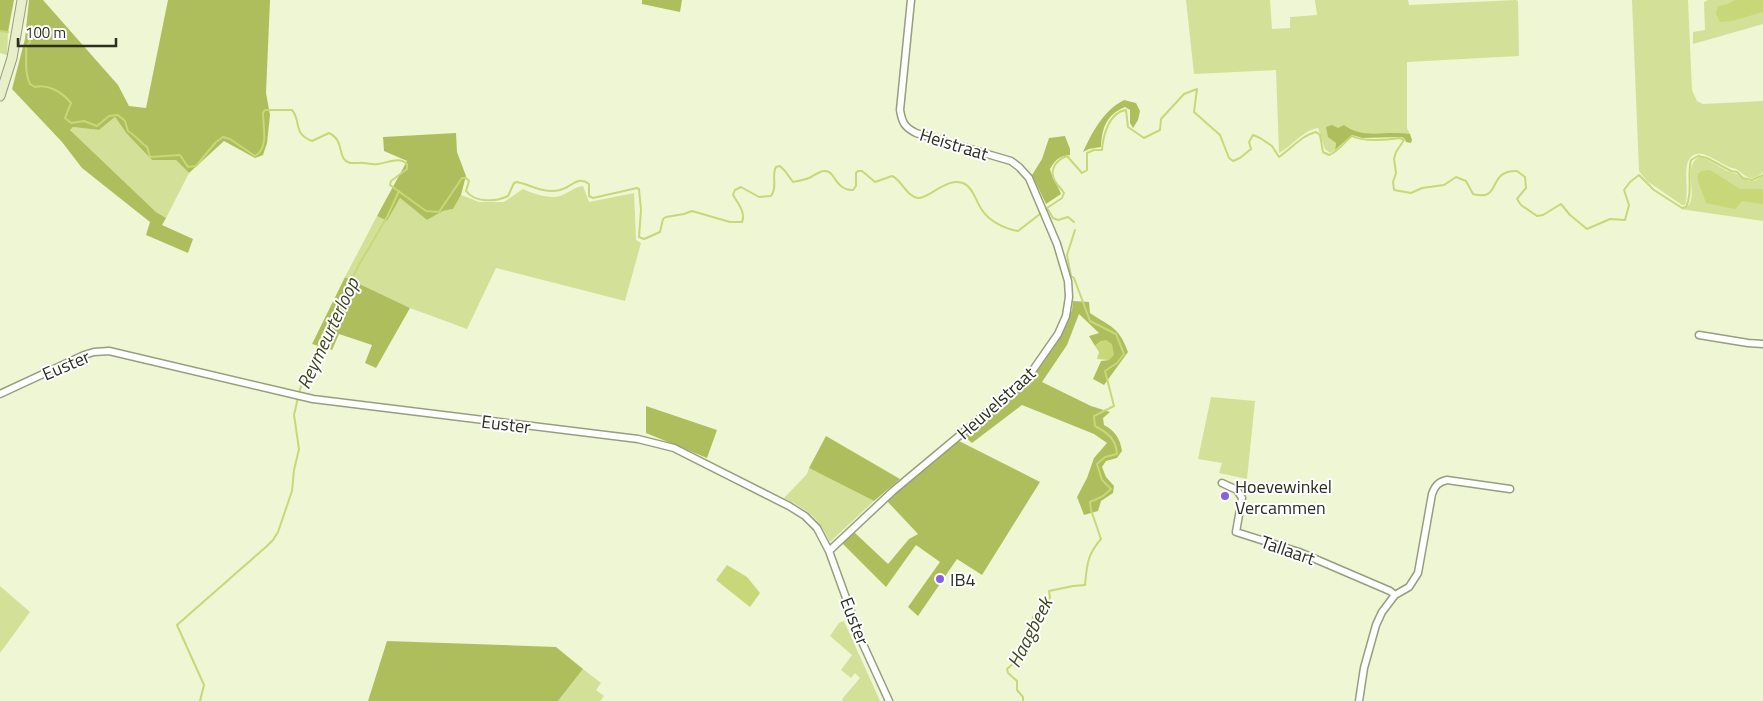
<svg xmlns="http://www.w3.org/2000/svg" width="1763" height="701" font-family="'Titillium Web',sans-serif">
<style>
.green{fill:#d3e098}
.forest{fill:#afbe5d}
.water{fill:#c8d777}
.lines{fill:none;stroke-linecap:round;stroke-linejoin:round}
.stream{stroke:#c8d777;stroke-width:2}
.street-casing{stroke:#979e7e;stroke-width:9}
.secondary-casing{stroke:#979e7e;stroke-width:11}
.street{stroke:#fff;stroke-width:6}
.secondary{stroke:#e9eecb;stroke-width:9}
.poi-dot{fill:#8b61db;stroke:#fff;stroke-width:2}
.labels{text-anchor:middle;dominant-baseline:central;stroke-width:4;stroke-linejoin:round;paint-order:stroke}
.street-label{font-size:18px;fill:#2b2e21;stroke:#fff}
.poi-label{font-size:18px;fill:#2b2e21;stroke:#fff;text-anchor:start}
.water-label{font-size:19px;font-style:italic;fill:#3f451d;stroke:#fff}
</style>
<rect width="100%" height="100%" fill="#eff6d4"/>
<path class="green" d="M1186 0H1270L1272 29 1290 28V17L1317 15 1315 0H1408L1409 5 1516 0 1518 1 1519 56 1407 62V128L1410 134H1364L1338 128 1328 130 1336 143 1335 150 1330 153 1325 149 1318 128C1301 131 1293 146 1279 153L1276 70 1194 74Z
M1632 0H1688L1692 90 1697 101 1703 104 1763 101V172C1760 175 1756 177 1753 178 1747 179 1741 172 1736 169 1732 168 1728 167 1725 165 1716 161 1702 149 1692 156 1681 164 1690 192 1685 205H1682L1647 181 1639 171Z
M1708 0H1763V24L1693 44V32L1705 30 1704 2Z
M0 31 8 32 7 55 0 53Z
M115 117 127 134 152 160H176L189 173 166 218 156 212 70 130 73 127 99 130Z
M1699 157 1706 159 1727 171 1737 174 1749 181H1754L1763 176V221L1680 209C1705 206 1679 168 1699 157Z
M583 186 589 202 634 193 636 240 641 243 625 301 496 268 467 329 410 308 345 277 377 216 387 221 400 198 427 220 443 211 453 209 461 195 479 202H504L523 189C534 194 549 199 560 196 569 193 574 187 583 186Z
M1211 397 1255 401 1247 479 1219 473 1222 463 1198 459Z
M809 468 874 501 830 542C817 516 809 511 784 498L807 474Z
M0 586 30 612 0 653Z
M844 621 880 701H843L842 699 860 678 855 673 851 678 841 670 852 655 830 636 839 623Z
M583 669 601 683 596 690 604 696 600 701H558Z"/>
<path class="forest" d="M0 0H14L8 32 0 31Z
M29 0H43L118 85 129 106 146 108 168 0H270L266 93 270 115 267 143 263 155 255 158 224 141 189 173 176 160H152L127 134 115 117 99 130 73 127 70 130 156 212 166 218 162 225 193 239 188 253 146 235 150 222 82 168 62 142 12 89 25 39Z
M642 0H682L680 12 642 4Z
M1124 100 1136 103 1140 111 1138 120 1133 128 1130 123V110L1125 107C1106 115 1102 128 1101 147L1089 149 1083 152C1093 131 1103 111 1124 100Z
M1332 125 1338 128 1344 125C1364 140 1385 130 1410 134L1412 140 1411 143 1406 142 1405 139 1402 137 1362 138 1352 135 1335 150 1336 143 1328 137 1326 127Z
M456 133 457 152 466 176 461 195 453 209 443 211 427 220 400 198 387 221 377 216 407 161 384 151 383 137Z
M1065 136 1070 149V155C1059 156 1055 160 1050 169 1052 179 1058 185 1061 194L1046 204 1032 175 1042 159 1049 138Z
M345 277 410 308 376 368 365 363 372 345 339 334 332 350 312 344Z
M1073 301 1089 302 1090 313C1111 327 1119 327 1128 352L1104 385 1093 379 1101 361 1109 360 1101 341 1095 346 1089 336 1099 333 1079 314 1067 345 1042 382 1091 406 1110 412 1103 418 1104 425C1115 431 1120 438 1122 451L1117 458 1106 461 1102 467 1106 477 1114 486 1113 493 1101 501 1098 511 1084 515 1077 497 1087 478 1094 458 1107 443 1094 434 1022 405 972 443 965 437 1032 378 1054 347 1072 310Z
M646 406 717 430 707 458 646 433Z
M826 436 900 479 874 501 809 468Z
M959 441 1040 482 982 575 957 559 918 616 908 607 940 562 916 545 886 587 842 543 854 532 888 564 909 539 918 534 886 500Z
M387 641 556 647 583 669 558 701H368Z"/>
<path class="water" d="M1735 0H1763V12L1732 21 1720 22 1716 14 1718 6 1728 4Z
M1710 170 1740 189H1763V204L1742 201 1735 209 1706 203 1698 181V174L1702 171Z
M1106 340 1112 344 1114 355 1109 360 1097 359 1099 352 1095 346 1101 341Z
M727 565 747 577 760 593 750 607 716 580Z"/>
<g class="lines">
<path class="stream" d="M0 31 8 32
M28 37 30 42 26 47C27 60 24 71 30 84L35 87C49 84 62 92 71 103L65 118 71 123 84 121 97 126 109 116 118 115 125 121 128 131C136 136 140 142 147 147L150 157 180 155 188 167 196 166 216 142 223 137 230 139 255 156C269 149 263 126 263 113L265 110H292C302 122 292 133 312 141L329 133C346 141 336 159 350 163 352 163 355 163 358 163 364 162 371 165 378 164 388 163 399 156 407 164V169L391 181 390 185 426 211 439 212 462 178H466L469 181 466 191C475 203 496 202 508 196L514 183 517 182C532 185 543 194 560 190 571 188 577 175 589 184V196L593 198 637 188 639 189 641 210 639 237 644 239 660 232 663 219 666 217 684 214 692 211 730 222H742C746 213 738 203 733 195L735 190 741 187 759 197 771 196C778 187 771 176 776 167L780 166 785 171 793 182C798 181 804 180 809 178 813 176 820 171 824 171 835 169 835 191 853 190L856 186V173L858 171H862L875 182 892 176C902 180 906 196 918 198 929 199 948 175 965 184 974 189 976 202 982 210 989 221 1005 229 1018 231L1040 214
M1074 222 1068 217 1058 220 1053 218 1047 208 1062 198 1064 193C1061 188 1056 184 1054 179 1049 168 1058 159 1067 156L1082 173 1087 170V153L1094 150H1102C1103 136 1109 112 1126 110L1128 127 1144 138 1160 130 1161 119 1184 94 1197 89 1194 112 1220 135 1229 158 1233 161 1240 158 1251 149 1249 142 1253 135 1260 138 1272 146 1279 157C1291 149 1302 135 1316 132L1320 135 1323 152 1329 155C1339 151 1344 142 1352 136 1362 142 1388 140 1400 138L1404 140 1396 152 1394 159 1396 173 1393 182 1394 190 1411 193 1422 188 1444 185 1456 177 1466 181 1473 194C1503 202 1486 170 1517 171L1525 177 1526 188 1517 199 1521 205 1537 216 1543 215 1561 204 1570 215 1587 229 1610 219 1625 220 1629 205 1624 190 1630 182 1639 175 1654 190 1682 208 1686 207C1693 193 1687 175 1691 160L1698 156 1707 158 1731 171 1737 172 1743 178 1752 180 1763 175
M200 701 204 685 177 625 267 546 273 540 278 532 292 491 294 470 299 449 294 415 300 389 324 332 360 263 387 217 399 191
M1023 701V697L1017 690V681L1008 673 1007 669C1023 657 1028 636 1033 617L1040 614 1050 598 1049 591 1073 586 1085 585C1087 565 1087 555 1101 539L1091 510 1090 502 1103 496 1111 489 1102 480 1097 464 1105 457 1117 454C1116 439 1108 433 1095 426L1094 416 1114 406 1105 371 1117 363 1124 354 1116 334 1090 321 1074 278 1071 276 1067 255 1075 230"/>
<g class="street-casing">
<path id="street" d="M1699 335 1748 343 1763 344
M0 394 84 355 94 352 109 351 313 399 638 439 674 448 789 506 805 516 817 528 829 551 862 642 889 701
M1222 483 1237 490 1242 498 1236 532 1299 552 1390 591 1395 595
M829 551 893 491 1026 380 1058 334 1066 316 1069 297 1068 281 1057 244 1029 178 1019 167 1011 161 916 133C904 127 902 122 900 110L911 0
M1359 701 1364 668 1376 625 1382 612 1395 595 1409 587 1418 573 1432 494C1435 486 1438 482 1447 480L1510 489"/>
</g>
<g class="secondary-casing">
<path id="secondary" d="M0 96 12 58 22 0"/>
</g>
<use href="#street" class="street"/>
<use href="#secondary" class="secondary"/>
</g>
<g class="poi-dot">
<circle cx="1225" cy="496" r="5"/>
<circle cx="940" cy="579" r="5"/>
</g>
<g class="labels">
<g class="street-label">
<text transform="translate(954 144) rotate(17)">Heistraat</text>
<text transform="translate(66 365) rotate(-23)">Euster</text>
<text transform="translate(996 403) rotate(-42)">Heuvelstraat</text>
<text transform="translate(506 424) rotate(7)">Euster</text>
<text transform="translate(1288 550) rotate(19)">Tallaart</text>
<text transform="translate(855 621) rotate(69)">Euster</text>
</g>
<g class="poi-label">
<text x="1235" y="486">Hoevewinkel<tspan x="1235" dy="21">Vercammen</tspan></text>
<text x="950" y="579">IB4</text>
</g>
<g class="water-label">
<text transform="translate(327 333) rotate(-65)">Reymeurterloop</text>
<text transform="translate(1029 632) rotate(-63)">Haagbeek</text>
</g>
</g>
<path d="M18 38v8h98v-8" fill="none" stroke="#2b2e21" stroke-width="2.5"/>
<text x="25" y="38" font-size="15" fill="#2b2e21" stroke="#ffffff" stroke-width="4" paint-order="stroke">100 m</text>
</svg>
